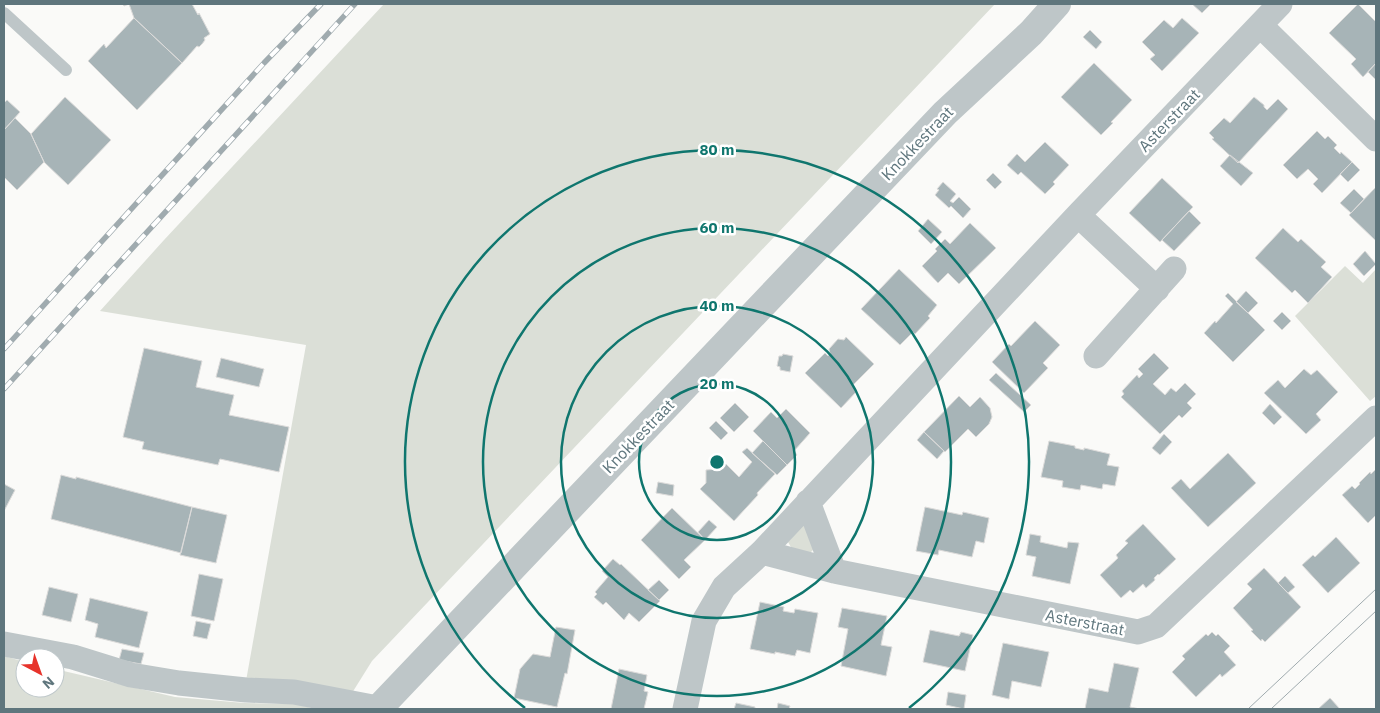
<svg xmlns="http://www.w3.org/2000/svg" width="1380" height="713" font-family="'IBM Plex Sans',sans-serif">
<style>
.green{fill:#dbdfd7}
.building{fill:#a7b4b7;stroke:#dcdbda}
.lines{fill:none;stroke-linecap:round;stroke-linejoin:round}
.service{stroke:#bec6c8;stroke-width:12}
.minor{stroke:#bec6c8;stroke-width:25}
.tertiary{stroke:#bec6c8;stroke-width:28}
.tram{stroke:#a0abaf;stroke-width:1}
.rail-casing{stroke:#a0abaf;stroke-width:5.5}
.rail{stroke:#fff;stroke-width:4;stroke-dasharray:11;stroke-linecap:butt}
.ring{fill:none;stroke:#0f766e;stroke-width:2.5}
.labels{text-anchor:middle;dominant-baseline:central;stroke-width:5;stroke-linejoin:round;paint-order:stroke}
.street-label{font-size:16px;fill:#5f767d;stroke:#fff}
.centre{fill:#0f766e;stroke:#fff;stroke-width:2.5}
.ring-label{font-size:15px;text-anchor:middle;font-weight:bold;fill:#0f766e;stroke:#fff;stroke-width:5;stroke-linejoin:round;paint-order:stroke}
</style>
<rect width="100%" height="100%" fill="#fafaf8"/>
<path class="green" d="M384 4H995L372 661 352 693 246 681 306 345 100 311 164 240Z
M1345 266 1363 283 1376 269V396L1370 401 1295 316Z
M805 522 813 546V550L810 553 792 549 788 542Z
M4 656 25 662V688H55V669L175 697 244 703 296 704 316 709H4Z"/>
<path class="building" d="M123 4H192L198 15 199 13 210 34 204 38 205 40 202 44 199 47 197 46 182 63 134 18 129 4 124 6Z
M1192 4H1211L1202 13Z
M1358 4 1376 22V63L1363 77 1351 64 1356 59 1329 33Z
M134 18 182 63 137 110 88 61 104 44 106 48Z
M1182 18 1199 33 1162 71 1150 59 1155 55 1142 42 1164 20 1173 28Z
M1090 30 1102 42 1096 49 1083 37Z
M1094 63 1132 100 1111 122 1113 123 1101 135 1061 97Z
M1376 63V80L1368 72Z
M65 97 111 140 68 185 44 162 31 134Z
M1254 97 1264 105V107L1267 110 1278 99 1288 109 1238 163 1212 139 1214 138 1209 133 1224 118 1230 123Z
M7 100 20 112 4 130V103Z
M15 118 31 134 44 162 17 190 4 177V130Z
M1317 131 1325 139 1328 136 1337 145 1334 148 1340 154 1341 152 1352 162 1322 193 1313 184 1318 179 1308 169 1297 179 1283 165Z
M1045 142 1069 165 1053 182 1055 184 1045 194 1021 172 1018 175 1007 165 1017 154 1025 162Z
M1230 155 1253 173 1241 186 1220 166Z
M1352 162 1360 170 1348 182 1340 174Z
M993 173 1002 182 995 189 986 180Z
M1162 178 1193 207 1160 242 1129 213Z
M943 182 956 194 950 201 953 203 959 197 971 209 963 218 951 206 949 208 935 195 939 190 937 189Z
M1375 188 1376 190V241L1349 215Z
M1354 189 1364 199 1351 213 1340 203Z
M1189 211 1201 223 1174 251 1162 240Z
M928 219 942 232 931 244 918 231Z
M970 223 996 248 959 284 948 273 938 283 922 266 937 251 935 249 945 239 950 244Z
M1283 228 1298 242 1301 239 1326 262 1321 267 1332 277 1308 303 1295 290 1292 293 1255 258Z
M1365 251 1376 264 1364 276 1353 264Z
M899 269 937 305 928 316 930 318 915 334 913 332 900 345 861 309Z
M1246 291 1258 303 1248 313 1236 302Z
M1228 293 1265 330 1233 362 1204 333 1215 321 1216 323 1233 304 1225 296Z
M1282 312 1291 321 1282 330 1273 321Z
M1035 321 1060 345 1043 363 1048 368 1024 393 992 362 1009 344 1011 346Z
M846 337 874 364 852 386 857 391 841 408 805 373 825 353 828 356 830 354 829 349 838 339 844 340Z
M144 348 202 361 196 387 234 395 229 415 289 427 279 472 220 459 218 465 142 449 144 442 123 437Z
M1154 353 1169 368 1153 384 1165 395 1171 388 1176 392 1185 383 1196 394 1187 403 1192 408 1182 418 1179 415 1160 434 1121 397 1124 394 1122 391 1137 375 1139 378 1143 374 1138 369Z
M783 354 793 356 790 372 780 370V367L777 366 779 356H782Z
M221 358 264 369 259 387 216 377Z
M1304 369 1311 375 1317 370 1338 392 1316 414 1321 420 1306 434 1264 393 1278 380 1285 388Z
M996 373 1031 405 1024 412 989 380Z
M959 396 970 407 980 397 990 408 992 417 989 424 976 437 968 429 945 452 924 432Z
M735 403 749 417 734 432 720 418Z
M1270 404 1282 417 1274 425 1262 413Z
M786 409 810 433 794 451 797 455 787 465 753 431 771 412 777 418Z
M716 421 728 433 721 440 709 428Z
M924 432 944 451 937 459 917 440Z
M1164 434 1172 442 1160 455 1152 448Z
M763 441 787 465 777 475 752 453Z
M1049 441 1075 446V448L1084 450V448L1110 454 1107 465 1119 467 1115 486 1103 484 1102 489 1081 485 1080 490 1062 487 1063 481 1041 477Z
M747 448 775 474 757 493 758 495 734 521 700 489 706 483V470L719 469 725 463 739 477 752 462 742 452Z
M1228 453 1256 483 1208 527 1171 488 1181 479 1190 489Z
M1376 469V515L1368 523 1342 495 1352 486 1355 489 1360 484 1359 483 1370 472 1371 474Z
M61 475 76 479V477L192 507 181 553 51 519Z
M658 482 674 485 673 496 656 493Z
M4 484 15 490 4 511Z
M192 507 227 515 216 563 180 555Z
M925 507 962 515 963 512 989 518 984 543 976 541 972 557 939 550 938 555 916 551Z
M672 508 705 540 684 560 691 567 679 579 641 540Z
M709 520 717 527 705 540 698 532Z
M1143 524 1176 559 1159 575 1158 574 1154 578 1155 580 1146 588 1143 584 1133 593 1130 590 1121 598 1100 575 1118 558 1116 555 1128 543 1125 541Z
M1030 534 1041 536 1040 542 1067 548 1068 542 1079 543 1070 584 1032 576 1036 557 1026 555Z
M1336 537 1360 563 1328 593 1302 565 1313 555 1315 557Z
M613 559 620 565 621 564 660 601 639 622 629 613 624 620 606 602 603 605 594 597 597 594 595 592 608 577 602 571Z
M1264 568 1301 607 1265 642 1262 639 1261 641 1251 631 1253 630 1233 608 1252 589 1247 584Z
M199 574 223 579 214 621 191 616Z
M1285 576 1295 587 1288 593 1278 583Z
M659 580 669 590 659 600 648 590Z
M49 587 78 594 71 622 42 615Z
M90 598 148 612 139 648 95 637 98 624 85 620Z
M760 602 784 607 783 611 794 613 795 609 818 613 810 653 797 650 795 656 775 652V654L750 649Z
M842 608 887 616 881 645 892 647 886 676 841 666 848 629 838 627Z
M196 621 211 624 207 639 193 636Z
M556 627 575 630 567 674 565 673 557 707 514 698 520 669 533 654 550 657Z
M930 630 959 636 961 632 973 635 965 671 923 662Z
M1212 632 1216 636 1218 634 1230 646 1224 652 1236 665 1222 677 1220 674 1196 697 1172 672 1185 659 1182 656 1206 634 1208 636Z
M1003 643 1049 652 1041 687 1012 681 1009 699 992 695Z
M122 649 144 653 141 664 119 660Z
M1114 663 1139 668 1130 707 1140 709H1085L1089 688 1108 692Z
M619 669 647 675 644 691 648 692 644 709H611Z
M948 692 966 695 964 709 946 705Z
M1330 698 1340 709H1318Z
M736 703 755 707V709H734Z
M778 703 790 706 789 709H777Z"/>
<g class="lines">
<path class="service" d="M4 13 66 70"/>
<path class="minor" d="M1260 25 1376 139
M1078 215 1157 289
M1096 356 1174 269
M808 502 834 571
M762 552 834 571 1138 632 1156 626 1376 418
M4 644 73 657 131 675 179 683 246 690 294 692 383 709
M685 709 704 621 724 587 762 552 1078 215 1280 4"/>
<path class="tertiary" d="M378 709 945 113 1031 33 1057 4"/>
<path class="tram" d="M1248 709 1376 589
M1271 709 1376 611"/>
<g class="rail-casing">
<path id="rail" d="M4 349 264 63 321 4
M4 389 355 4"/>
</g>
<use href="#rail" class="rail"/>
</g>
<g class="ring">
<circle cx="717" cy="462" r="78"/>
<circle cx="717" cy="462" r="156"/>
<circle cx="717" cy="462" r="234"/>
<path d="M525 708A312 312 0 1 1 909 708"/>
</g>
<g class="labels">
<g class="street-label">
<text transform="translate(1169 120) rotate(-46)">Asterstraat</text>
<text transform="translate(917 143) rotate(-46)">Knokkestraat</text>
<text transform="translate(638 436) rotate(-46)">Knokkestraat</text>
<text transform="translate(1085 622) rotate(11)">Asterstraat</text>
</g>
</g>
<circle cx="717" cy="462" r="8" class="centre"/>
<g class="ring-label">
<text x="717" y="155">80 m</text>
<text x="717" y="233">60 m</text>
<text x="717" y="311">40 m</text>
<text x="717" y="389">20 m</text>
</g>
<rect width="1380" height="713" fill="none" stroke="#5f767d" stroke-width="10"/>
<g transform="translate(40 673) rotate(139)"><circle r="24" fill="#ffffff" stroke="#bfc8cb"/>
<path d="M0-4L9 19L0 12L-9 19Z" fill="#e7332b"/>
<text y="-8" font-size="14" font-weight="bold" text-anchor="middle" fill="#5f767d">N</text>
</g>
</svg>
